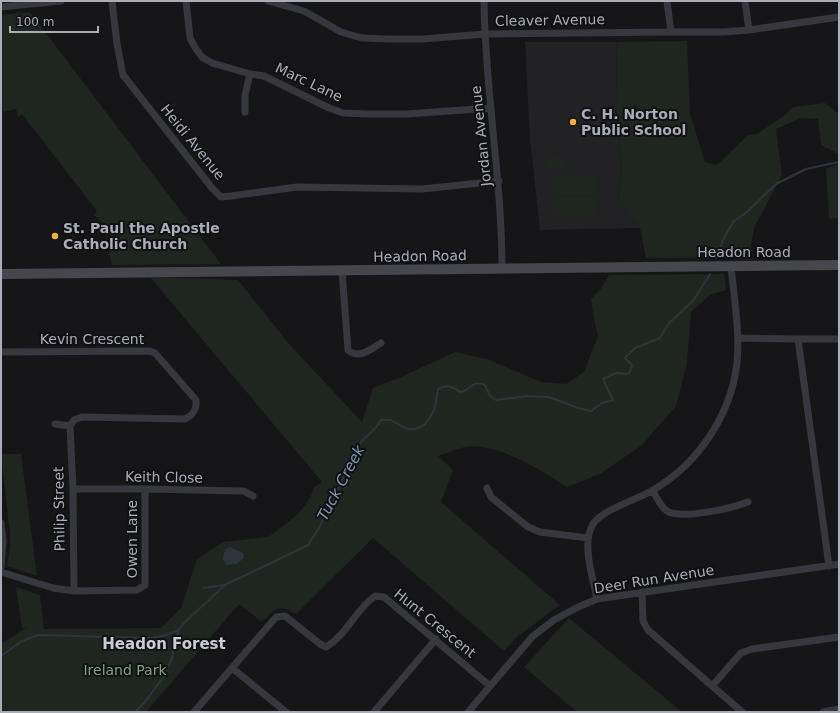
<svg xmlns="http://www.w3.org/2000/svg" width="840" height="713" font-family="'DejaVu Sans',sans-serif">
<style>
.built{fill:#222225}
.green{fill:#1e261f}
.water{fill:#2c353c}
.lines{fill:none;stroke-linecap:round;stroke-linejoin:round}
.stream{stroke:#2c353c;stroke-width:2}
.street{stroke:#37383d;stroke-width:7}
.secondary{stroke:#45474d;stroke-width:10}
.poi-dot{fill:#f2b134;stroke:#111113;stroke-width:1.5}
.labels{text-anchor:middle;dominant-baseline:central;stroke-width:4;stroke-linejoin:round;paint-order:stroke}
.street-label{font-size:14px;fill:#a8adb8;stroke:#111113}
.poi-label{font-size:14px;font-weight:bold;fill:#a8adb8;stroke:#111113;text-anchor:start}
.park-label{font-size:14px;fill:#7fa381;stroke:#111113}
.water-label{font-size:15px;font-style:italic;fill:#7f9bb3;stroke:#111113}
.neighbourhood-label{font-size:15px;font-weight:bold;fill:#c9ccd4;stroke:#111113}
</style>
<rect width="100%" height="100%" fill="#161618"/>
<path class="built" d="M525 42H617L616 106 622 170 618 202 640 228 540 230 530 139Z"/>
<path class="green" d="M30 12 221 264 112 265 109 250 111 252 119 246 116 242 119 239 107 224 103 226 100 220 94 215 97 211 22 114 18 117 16 109 3 112 1 101V15Z
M687 41 690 114 705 162 717 165 748 135 757 134 785 115 793 107 825 103 839 114V154L821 145 818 119 801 118 776 129 782 175 754 228 749 257 646 258 640 228 618 202 622 170 616 106 617 42Z
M555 155 556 157H565V168H547V163L552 156Z
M839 164V218L829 219 826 169Z
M553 174 597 175 596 196 552 195Z
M553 197 596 198 595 219 552 218Z
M724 274 726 290 710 295 691 312 687 363 676 406 642 445 600 474 567 487C542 471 495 441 465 447 456 449 447 453 438 456L453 470 441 502 560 605 518 636 504 651 373 538 296 614C280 603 274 609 262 622L239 604 146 712H1V644L24 629 27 628H22L16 587 40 595 44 629 161 628 181 608 197 559 223 542 266 537 270 536C289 521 307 511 314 487L322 482 150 277 238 280 290 345 362 422 373 388 401 377 455 352 487 359 541 382 566 384 584 372 598 336 593 314 591 299 600 290 609 275Z
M1 454H21L37 576 7 566 10 545V534Z
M569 618 682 712H577L524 667Z"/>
<path class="water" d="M230 547 243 553 244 558 237 564 226 565 223 559 225 549Z"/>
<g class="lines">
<path class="stream" d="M716 258 723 240 733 222 748 211 776 184 806 169 839 162
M204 588 224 585
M1 656 22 641 38 635 150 638 163 636 179 630
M135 712 145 702 164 676 172 658 174 645 179 629 186 621 225 585 308 545 319 528 360 443C367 435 376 430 381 420H391L407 429H415L424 425 429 419 435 408 438 389C448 383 453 388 461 392 473 389 471 380 485 385L490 396 496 400 527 396 549 397 578 408 591 411 602 403 613 400 603 379 616 373 627 374 630 372 632 365 625 358 635 348 660 338 669 323 693 301 710 274"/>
<path class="street" d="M112 1 117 44 123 75 212 188 221 197 231 196 297 187 422 189 499 181
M186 1 190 38 196 49 202 57 212 63 250 74 264 76 329 108 343 113 369 114H407L491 108
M268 1 304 11 341 32 362 38 390 39H423L485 34 671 32H724L749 30 839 17
M484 1C485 91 502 179 502 269
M667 1 671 32
M745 1 749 30
M1 7 61 1
M245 112V95L250 74
M342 271 348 350C359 360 371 349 381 343
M738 338 798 339H839
M798 339 829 566
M1 352 150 351 155 353 196 400C197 410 193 415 185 419L82 417 74 420 70 426
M55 424 70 426
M70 426 73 489 74 591
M487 488 491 497 528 527 540 532 588 538
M73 489H145L244 491 253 496
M653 491C657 498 660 506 667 511 681 520 732 508 748 502
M1 523 3 541 1 567
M1 572 53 588 74 591 137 590 145 585V489
M642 592 643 621 648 630 742 712
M597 599C593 578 581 543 593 524 603 509 637 500 653 490 698 464 731 415 737 363 740 331 734 298 731 266
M232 668 286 712
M712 686 741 653 752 649 839 637
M194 712 270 624 276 617 285 616 320 644 326 647C347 635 355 610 375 596L384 597 490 686
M374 712 436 639
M468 712 533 636 554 620 576 608 597 599 839 564
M823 712 839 709"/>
<path class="secondary" d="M1 274 839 265"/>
</g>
<g class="poi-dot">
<circle cx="573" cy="122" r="4"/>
<circle cx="55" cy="236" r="4"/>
</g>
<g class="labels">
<g class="street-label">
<text transform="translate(550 20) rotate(-1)">Cleaver Avenue</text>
<text transform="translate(309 82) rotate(25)">Marc Lane</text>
<text transform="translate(481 136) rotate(-96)">Jordan Avenue</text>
<text transform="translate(193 142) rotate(51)">Heidi Avenue</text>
<text x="744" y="252">Headon Road</text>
<text transform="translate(420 256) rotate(-1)">Headon Road</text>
<text x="92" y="339">Kevin Crescent</text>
<text transform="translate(164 477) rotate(1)">Keith Close</text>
<text transform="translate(59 509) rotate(-91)">Philip Street</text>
<text transform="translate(132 539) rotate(-90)">Owen Lane</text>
<text transform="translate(654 579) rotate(-9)">Deer Run Avenue</text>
<text transform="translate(435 623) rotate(39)">Hunt Crescent</text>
</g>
<g class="poi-label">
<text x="581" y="114">C. H. Norton<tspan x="581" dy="16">Public School</tspan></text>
<text x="63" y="228">St. Paul the Apostle<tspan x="63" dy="16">Catholic Church</tspan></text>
</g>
<g class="park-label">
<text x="125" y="670">Ireland Park</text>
</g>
<g class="water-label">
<text transform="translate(341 483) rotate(-62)">Tuck Creek</text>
</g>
<g class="neighbourhood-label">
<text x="164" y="644">Headon Forest</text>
</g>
</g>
<rect width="840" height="713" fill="none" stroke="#a8adb8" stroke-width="4"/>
<path d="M10 26v6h88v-6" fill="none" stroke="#a8adb8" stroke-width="2"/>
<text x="16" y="26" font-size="12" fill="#a8adb8" stroke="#111113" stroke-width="3" paint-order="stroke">100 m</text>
</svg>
